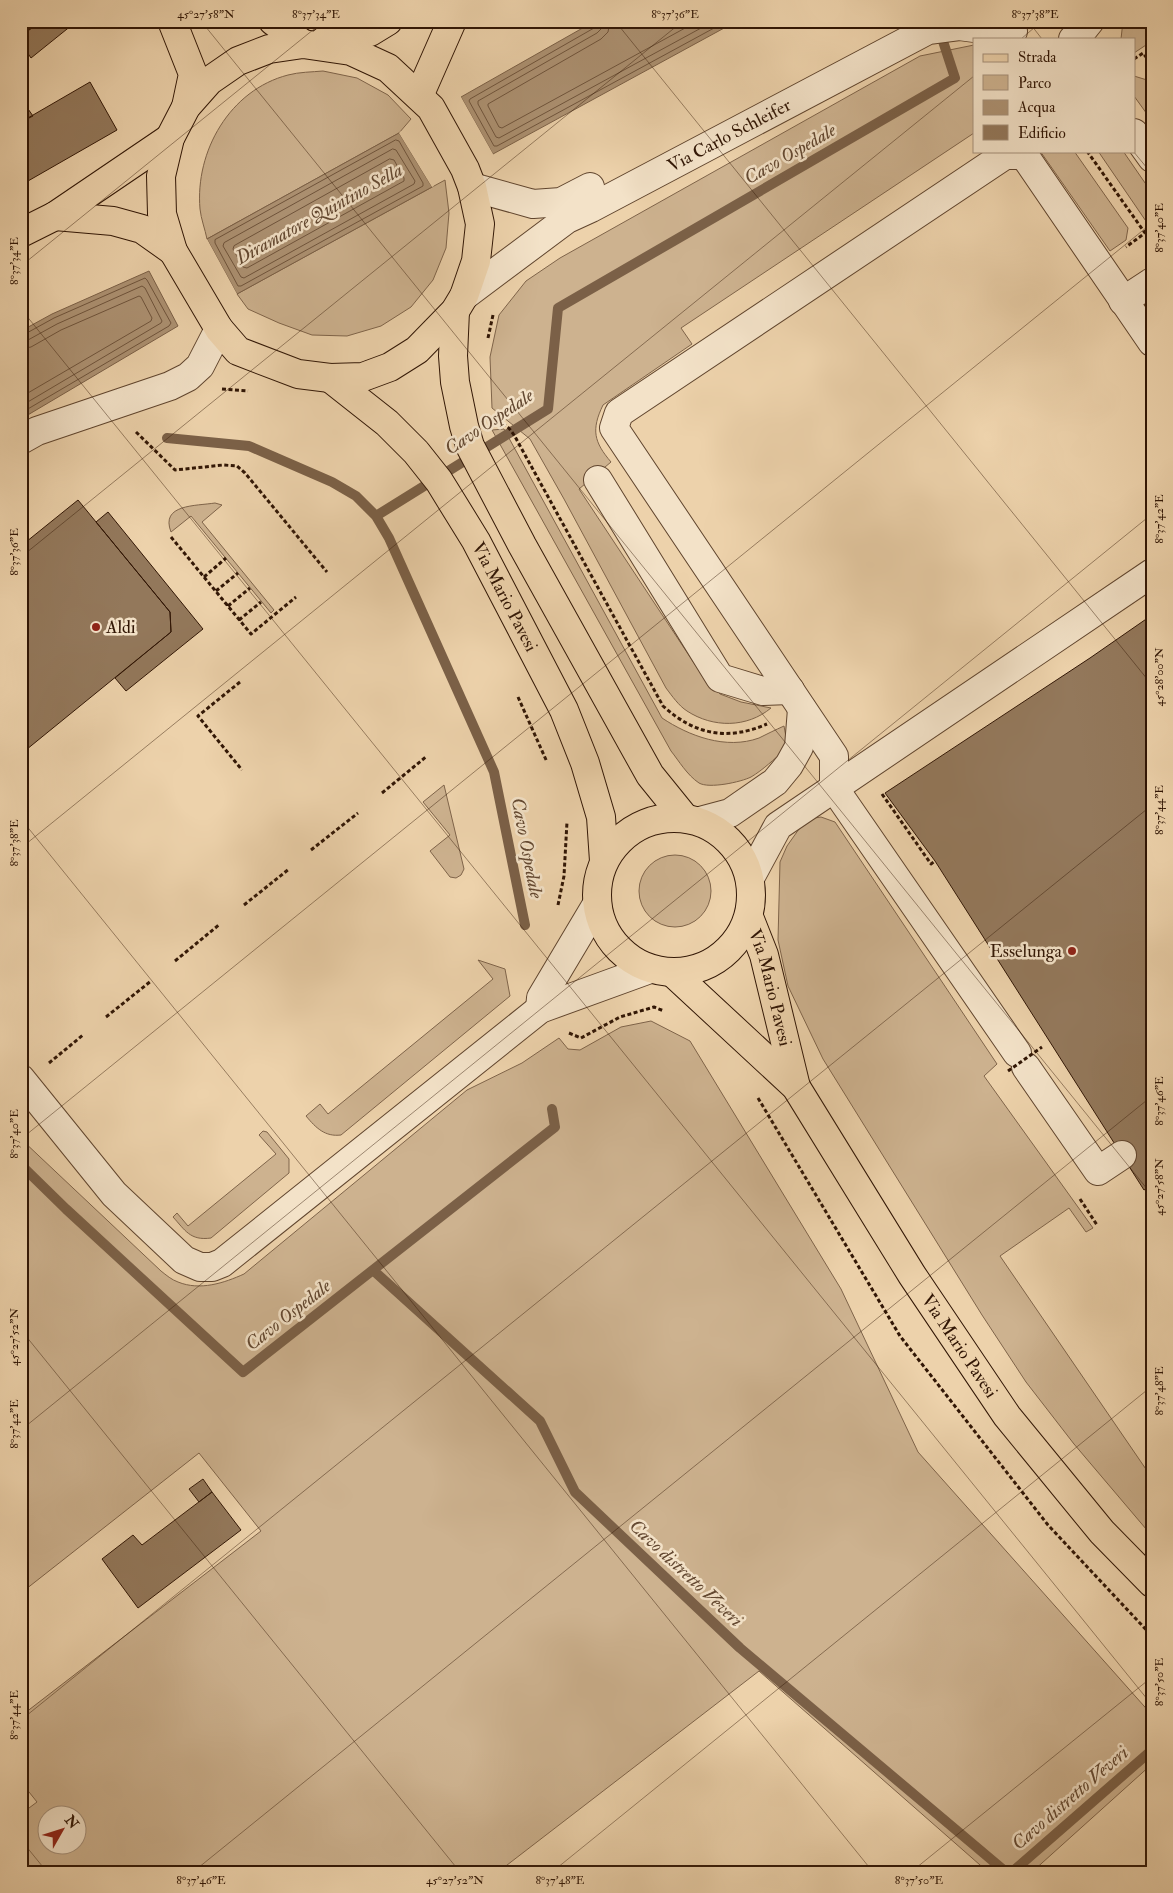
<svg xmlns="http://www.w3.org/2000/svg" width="1173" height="1893" font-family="'IM FELL Double Pica',serif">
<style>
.green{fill:#cdb28f;stroke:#7f644a;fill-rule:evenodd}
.water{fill:#ad9273;stroke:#7b6047}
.pier{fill:#edd2ab}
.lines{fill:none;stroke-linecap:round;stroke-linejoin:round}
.shore{stroke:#6f543c;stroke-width:1}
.stream{stroke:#7b6047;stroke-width:10}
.building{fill:#93785b;stroke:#311605}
.minor-casing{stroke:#60452e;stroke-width:30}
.major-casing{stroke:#311605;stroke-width:30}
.path{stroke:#311605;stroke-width:3;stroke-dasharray:4 2.5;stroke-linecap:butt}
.minor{stroke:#f3e2c8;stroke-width:28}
.major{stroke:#edd2ab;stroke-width:28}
.path-bridge{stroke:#311605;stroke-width:3;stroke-dasharray:4 2.5;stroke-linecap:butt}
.ticks{fill:none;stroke:#311605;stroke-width:1;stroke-opacity:0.45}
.poi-dot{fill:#8f2418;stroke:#f3e2c8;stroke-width:2}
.labels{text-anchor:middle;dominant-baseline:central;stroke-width:5;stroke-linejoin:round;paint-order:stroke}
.street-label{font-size:18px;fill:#311605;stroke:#f3e2c8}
.poi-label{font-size:18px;fill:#311605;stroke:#f3e2c8;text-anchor:start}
.water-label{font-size:19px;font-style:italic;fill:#634831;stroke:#f3e2c8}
.neatline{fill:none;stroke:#311605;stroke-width:2}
.ticks-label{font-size:12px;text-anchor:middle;fill:#311605}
</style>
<rect width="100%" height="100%" fill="#edd2ab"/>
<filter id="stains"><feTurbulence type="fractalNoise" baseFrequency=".004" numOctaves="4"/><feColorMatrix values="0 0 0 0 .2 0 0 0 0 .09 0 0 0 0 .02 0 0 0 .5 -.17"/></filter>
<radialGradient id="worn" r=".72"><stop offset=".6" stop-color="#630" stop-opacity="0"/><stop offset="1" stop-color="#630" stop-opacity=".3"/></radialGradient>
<path class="green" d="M1123 21H1152V41L1134 53V39H1121Z
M974 45V133L681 328 692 344 603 405C591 430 594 442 611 462L579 489 696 666 720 694 741 702 771 708C747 728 713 728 687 711 679 706 672 696 666 688L564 499 530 439 492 408 490 357 499 315 526 281 560 258 920 56Z
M323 71 357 78 388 95 411 119 399 133 207 239C205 229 201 219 200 209 195 151 230 90 288 75 299 72 312 72 323 71Z
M1134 76 1147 80 1152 85V121L1134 96Z
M1040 151H1074L1128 228 1126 240 1110 251Z
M1098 151H1123L1152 193V230Z
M445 180 449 213 446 248 433 280 411 307 381 326 347 336 312 335 279 323 248 309 237 294Z
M504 429 662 718C689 736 726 750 759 738 767 734 775 730 784 726L786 737 785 750C774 759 763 770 751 777 741 782 709 789 699 783 687 775 679 761 671 751L492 430Z
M215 503 222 505 202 522 274 610 271 613 191 516 171 532C160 504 196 506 215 503Z
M444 785 464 869 461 875 456 878 450 877 430 851 450 835 423 802Z
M821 817 835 822 997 1064 984 1076 1093 1228 1086 1232 1069 1208 1000 1256 1152 1478V1536L1074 1444 1026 1382 982 1315 823 1059 788 986 778 940 780 862 787 846 799 829 808 819Z
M639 891a36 36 0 1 1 72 0a36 36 0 1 1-72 0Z
M478 960 505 969 510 996 341 1135C325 1137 316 1128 306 1116L320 1104 328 1114 493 979Z
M651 1021 690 1041 841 1289 918 1452 1152 1715V1764L1032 1872H988L759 1671 498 1872H21V1814L37 1802 21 1782V1716L261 1531 199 1453 21 1593V1139L161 1271C166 1275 172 1280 178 1282 200 1291 224 1283 244 1274L467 1090 522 1063 559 1038 568 1049 580 1050 621 1027ZM48 1816H78V1846H48Z
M263 1131 267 1132 289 1159V1173L211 1238C190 1241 185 1230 173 1217L177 1213 188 1226 276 1154 259 1135Z"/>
<path class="water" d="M595 21H737L493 154 461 97Z
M399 133 432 187 237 294 207 239Z
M149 271 178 326 21 419V331L52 314Z"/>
<path class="pier" d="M459 96 461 97 493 154 490 155Z
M401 131 434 186 432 187 399 133Z
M207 239 237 294 235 295 205 240Z"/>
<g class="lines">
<path class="shore" d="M596 21 594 28 470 99 469 101 494 146H497L727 21
M603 21 602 28 597 33 478 101V104L496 137 499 138 714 21
M610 21 608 32 601 39 488 104V106L499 127 502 128 698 21
M396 140 399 141 423 183V186L241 286H238L215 243V240Z
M393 149 396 150 415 181 414 184 244 278 241 277 223 246 224 243Z
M390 159 394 160 404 178V181L247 268 243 267 233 249 234 246Z
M21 335 25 334 54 318 145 278 147 280 171 323 169 326 21 413
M21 341 28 340 57 324 142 286 145 288 162 321 161 323 21 406
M21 349 31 347 61 330 139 296 141 297 152 318 151 321 21 397"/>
<path class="stream" d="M167 438 249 446 332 482 356 496 376 516 389 538 494 772 525 925
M376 516 548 409 558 308 955 78 939 29
M21 1165 66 1209 243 1372 555 1127 552 1109
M374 1271 540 1421 575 1492 740 1648 1006 1872
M1012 1872 1152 1750"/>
</g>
<path class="building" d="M21 21H41L21 36Z
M41 21H77L31 58 21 43V36Z
M90 82 117 130 21 185V122Z
M21 99 33 116 21 122Z
M78 500 170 612 171 632 21 754V546Z
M108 512 203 629 126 691 115 678 171 632 170 612 96 522Z
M1152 615V1185L1144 1190 935 861 885 793 1090 658Z
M203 1479 212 1492 199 1502 189 1489Z
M212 1492 241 1530 138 1608 102 1559 133 1535 142 1545Z"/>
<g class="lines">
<g class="minor-casing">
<g id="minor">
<path d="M1073 39 1078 36 1090 21"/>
<path d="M1134 133 1152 158"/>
<path d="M472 187 533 204 561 202 590 187"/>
<path id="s1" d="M464 296 567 219 591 208 928 30 959 26 982 29 1013 31"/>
<path d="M1123 301 1152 282"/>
<path d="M21 440 37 431 170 386 188 377 200 366 219 329"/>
<path d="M598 480 720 678 763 691 790 690"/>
<path d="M700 821 730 813 775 782 789 765 799 747 802 709"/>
<path d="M750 878 778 826 1152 573"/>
<path d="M540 1009 541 998 597 904"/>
<path d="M1017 1053 834 788V756L614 428 619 413 1005 155H1024L1152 342"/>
<path d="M1026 1067 1098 1171 1122 1155"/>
<path d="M21 1079 114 1194 184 1260 200 1267H212L222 1263 540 1009 650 969"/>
</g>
</g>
<g class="major-casing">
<g id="major">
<path d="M172 21 193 74 186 107"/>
<path d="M273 21 303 44"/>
<path d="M324 41 370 32 388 21"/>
<path d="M303 44 351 51 388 68 431 108 465 169 472 187 480 224 476 261 464 296 455 311 417 350 390 367 363 377 330 378 298 374 238 351 219 329 173 251 162 214 161 176 170 138 186 107 209 81 238 61 269 49Z"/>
<path d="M419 96 452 21"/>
<path d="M55 216 113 221 142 229 173 251"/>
<path d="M21 233 55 216 170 138"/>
<path d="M455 311 453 356 455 382 464 426 470 446 522 545 650 775 684 817"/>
<path id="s2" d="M330 378 387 423 416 452 439 481 476 541 564 710 585 763 601 817 604 861"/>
<circle cx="674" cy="895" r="77"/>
<path id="s3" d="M749 917 764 955 796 1087"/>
<path id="s4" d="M673 973 796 1087 912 1275 1007 1416 1102 1532 1152 1583"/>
</g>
</g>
<path class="path" d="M1134 59 1143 53 1152 65
M1087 151 1145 233 1126 247
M488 338 493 315
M222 389 248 391
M496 422C509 424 513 433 519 444L663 706C695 735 728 741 767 724
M136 432 175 470 223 465 237 466 245 473 327 572
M171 537 251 634 296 597
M204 577 226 558
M216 591 238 573
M228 606 250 588
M239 620 261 602
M240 682 198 716 242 770
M518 697 547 762
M382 793 427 756
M882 794 931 864 935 861
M311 850 358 813
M244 905 289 869
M558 905 564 876 567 822
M175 961 220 924
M106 1017 151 981
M569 1033 581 1038 620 1017 654 1007 664 1011
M49 1063 83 1035
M758 1098 900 1336 1048 1525 1152 1636
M1080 1199 1097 1225"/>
<use href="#minor" class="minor"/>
<use href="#major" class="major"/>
<path class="path-bridge" d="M1008 1071 1042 1047"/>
</g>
<path class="ticks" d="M201 21 1152 1195M615 21 1152 685M1028 21 1042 39M1021 39 1042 21M1133 151 1152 174M21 266 324 21M21 309 1152 1705M21 557 683 21M21 819 873 1872M21 848 974 76M21 1139 1152 223M21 1330 460 1872M21 1430 1152 514M21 1720 1152 805M21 1840 47 1872M193 1872 1152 1096M552 1872 1152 1386M911 1872 1152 1677"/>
<g class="poi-dot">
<circle cx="96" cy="627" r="5"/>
<circle cx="1072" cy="951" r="5"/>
</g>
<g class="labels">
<g class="street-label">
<text stroke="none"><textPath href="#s1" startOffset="311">Via Carlo Schleifer</textPath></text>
<text stroke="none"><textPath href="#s2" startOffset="284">Via Mario Pavesi</textPath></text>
<text stroke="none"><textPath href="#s3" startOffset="74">Via Mario Pavesi</textPath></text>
<text stroke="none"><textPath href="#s4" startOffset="474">Via Mario Pavesi</textPath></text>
</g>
<g class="poi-label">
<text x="106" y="627">Aldi</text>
<text x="1062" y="951" text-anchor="end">Esselunga</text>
</g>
<g class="water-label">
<text transform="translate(790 154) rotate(-30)">Cavo Ospedale</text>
<text transform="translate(319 214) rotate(-29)">Diramatore Quintino Sella</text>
<text transform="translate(489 422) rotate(-34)">Cavo Ospedale</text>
<text transform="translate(527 848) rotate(79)">Cavo Ospedale</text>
<text transform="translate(288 1315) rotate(-38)">Cavo Ospedale</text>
<text transform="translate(686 1573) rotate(43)">Cavo distretto Veveri</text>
<text transform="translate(1070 1798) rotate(-41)">Cavo distretto Veveri</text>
</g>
</g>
<rect width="1173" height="1893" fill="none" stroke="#edd2ab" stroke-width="55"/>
<rect x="973" y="38" width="162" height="115" fill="#f3e2c8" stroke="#a5907a"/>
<rect x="983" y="54" width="25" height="8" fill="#edd2ab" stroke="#a5907a"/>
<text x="1018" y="62" font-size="15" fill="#311605">Strada</text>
<rect x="983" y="75" width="25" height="15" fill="#cdb28f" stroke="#a5907a"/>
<text x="1018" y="88" font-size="15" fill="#311605">Parco</text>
<rect x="983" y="100" width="25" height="15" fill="#ad9273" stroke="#a5907a"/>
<text x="1018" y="112" font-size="15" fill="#311605">Acqua</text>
<rect x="983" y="125" width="25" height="15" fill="#93785b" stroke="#a5907a"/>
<text x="1018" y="138" font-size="15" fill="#311605">Edificio</text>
<g transform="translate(62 1830) rotate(51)"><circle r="24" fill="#f3e2c8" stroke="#a5907a"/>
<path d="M0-4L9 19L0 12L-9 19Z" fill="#8f2418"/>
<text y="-8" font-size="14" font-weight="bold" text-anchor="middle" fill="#311605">N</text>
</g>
<rect x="28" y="28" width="1118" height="1838" class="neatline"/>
<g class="ticks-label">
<text x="206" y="18">45°27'58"N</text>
<text x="316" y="18">8°37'34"E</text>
<text x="675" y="18">8°37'36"E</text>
<text x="1035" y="18">8°37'38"E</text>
<text transform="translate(1159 228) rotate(-90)" y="4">8°37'40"E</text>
<text transform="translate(14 261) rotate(-90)" y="4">8°37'34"E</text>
<text transform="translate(1159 519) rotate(-90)" y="4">8°37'42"E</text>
<text transform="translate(14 552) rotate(-90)" y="4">8°37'36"E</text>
<text transform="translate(1159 677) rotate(-90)" y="4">45°28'00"N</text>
<text transform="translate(1159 810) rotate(-90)" y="4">8°37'44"E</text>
<text transform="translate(14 843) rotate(-90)" y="4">8°37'38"E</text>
<text transform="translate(1159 1101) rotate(-90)" y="4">8°37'46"E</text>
<text transform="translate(14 1134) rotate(-90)" y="4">8°37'40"E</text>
<text transform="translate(1159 1187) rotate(-90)" y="4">45°27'58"N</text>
<text transform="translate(14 1337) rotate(-90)" y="4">45°27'52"N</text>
<text transform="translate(1159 1391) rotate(-90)" y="4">8°37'48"E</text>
<text transform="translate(14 1424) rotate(-90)" y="4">8°37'42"E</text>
<text transform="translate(1159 1682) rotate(-90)" y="4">8°37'50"E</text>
<text transform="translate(14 1715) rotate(-90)" y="4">8°37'44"E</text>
<text x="201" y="1884">8°37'46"E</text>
<text x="455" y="1884">45°27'52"N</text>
<text x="560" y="1884">8°37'48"E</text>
<text x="919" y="1884">8°37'50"E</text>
</g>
<rect width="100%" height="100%" filter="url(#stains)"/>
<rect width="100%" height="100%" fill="url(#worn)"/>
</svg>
